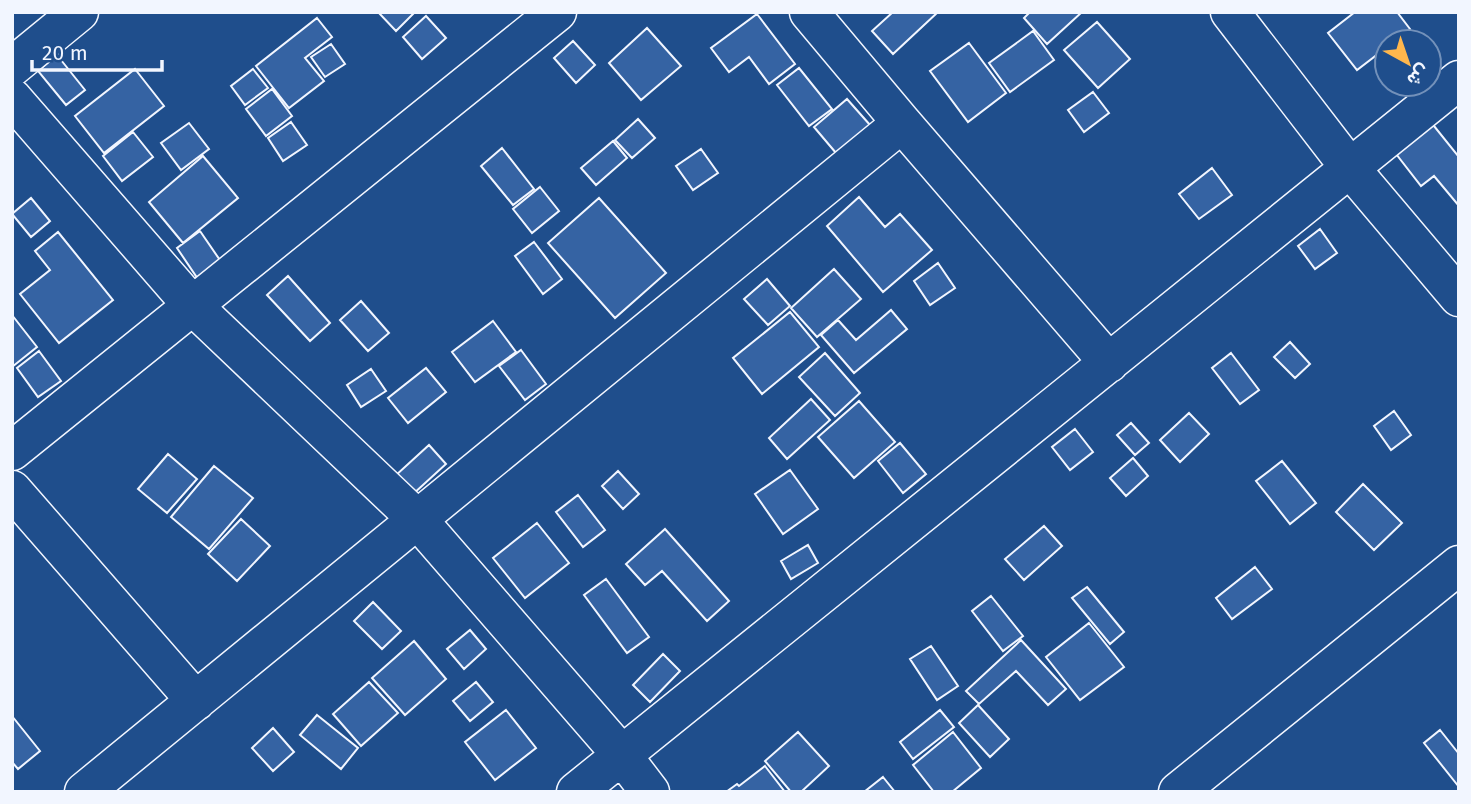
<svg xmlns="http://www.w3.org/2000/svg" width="1471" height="804" font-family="'Fira Sans',Vazirmatn,sans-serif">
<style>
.building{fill:#3563a3;stroke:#f2f6ff;stroke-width:2}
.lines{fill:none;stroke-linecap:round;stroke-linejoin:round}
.minor-casing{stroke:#f2f6ff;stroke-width:41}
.minor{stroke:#1f4e8c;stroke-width:38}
</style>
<rect width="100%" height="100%" fill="#1f4e8c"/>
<path class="building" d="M378 12H415L396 31Z
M893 12H938L893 54 872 31Z
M1030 12H1082L1047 44 1024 18Z
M1355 12H1397L1410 29 1393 42H1387V47L1357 70 1328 33Z
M757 14 795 64 769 84 749 57 729 72 711 48Z
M426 16 446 38 422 59 403 37Z
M317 18 332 37 305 58 324 81 289 108 256 66Z
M1097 22 1130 59 1098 88 1064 50Z
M647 28 681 66 641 100 609 63Z
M1033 31 1054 60 1010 92 989 63Z
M573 41 595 65 576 83 554 58Z
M969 43 1006 93 968 122 930 71Z
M331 44 345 64 325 77 311 57Z
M57 55 85 90 66 105 38 71Z
M799 68 832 109 809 126 777 85Z
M135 69 164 106 104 153 75 116Z
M253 69 268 88 245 105 231 86Z
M272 89 292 116 266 136 246 109Z
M1093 92 1109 113 1084 132 1068 110Z
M847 99 870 125 836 153 814 127Z
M638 119 655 138 632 158 615 140Z
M1430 121 1459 157V206L1434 176 1421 186 1393 150Z
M291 122 307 145 283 161 268 138Z
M189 123 209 149 181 170 161 143Z
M133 132 153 157 122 181 103 156Z
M613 141 627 158 596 185 581 168Z
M502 148 534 189 513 205 481 166Z
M701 149 718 173 693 190 676 166Z
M203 156 238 198 183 243 149 202Z
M1212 168 1232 195 1199 219 1179 194Z
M540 187 559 211 532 233 513 209Z
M859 197 885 227 900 214 932 250 883 292 827 226Z
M31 198 50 221 31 237 12 214Z
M599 198 666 273 615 318 548 243Z
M1320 229 1337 253 1315 269 1298 246Z
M200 231 224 266 200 282 177 248Z
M58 232 113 300 59 343 20 294 50 270 35 251Z
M534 242 562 279 543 294 515 256Z
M938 263 955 288 930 305 914 281Z
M834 269 861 299 817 337 791 308Z
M288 276 330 323 310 341 267 295Z
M767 279 790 306 768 325 744 299Z
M361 301 389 333 368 351 340 320Z
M891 310 907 329 854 373 821 335 838 320 856 340Z
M790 312 819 347 762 394 733 358Z
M12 315 37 347 12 367Z
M493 321 516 352 475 382 452 352Z
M1290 342 1310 364 1295 378 1274 357Z
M521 350 546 384 525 400 499 366Z
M39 351 61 381 38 397 17 368Z
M825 353 860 393 835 416 799 377Z
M1231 353 1259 390 1240 404 1212 368Z
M426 368 446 392 408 423 388 398Z
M371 369 386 391 361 407 347 385Z
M811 399 830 420 787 459 769 438Z
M859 401 895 442 854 478 818 437Z
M1394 411 1411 435 1391 450 1374 426Z
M1189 413 1209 434 1180 462 1160 440Z
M1131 423 1149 443 1135 455 1117 435Z
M1075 429 1093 452 1070 470 1052 447Z
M900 443 926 474 903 493 878 461Z
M429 445 446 464 412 495 395 476Z
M168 454 197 479 167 513 138 489Z
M1133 458 1148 476 1126 496 1110 478Z
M1282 461 1316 503 1290 524 1256 481Z
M214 466 253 498 209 549 171 517Z
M790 470 818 509 783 534 755 494Z
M618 471 639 494 623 509 602 486Z
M1363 484 1402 523 1374 550 1336 512Z
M578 495 605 530 583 547 556 512Z
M241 519 270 546 237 581 208 554Z
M537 523 569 563 525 598 493 558Z
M1044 526 1062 546 1024 580 1005 559Z
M665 529 729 601 707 621 662 571 645 585 626 564Z
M808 545 818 563 791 579 781 561Z
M1255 567 1272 589 1232 619 1216 598Z
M606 579 649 637 627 653 584 595Z
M1087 587 1124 632 1110 644 1072 598Z
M991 596 1023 636 1003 651 972 611Z
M373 602 401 631 382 649 354 621Z
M1089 623 1124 667 1080 700 1046 657Z
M470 630 486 649 464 669 447 649Z
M1021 640 1066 689 1048 705 1016 671 979 704 966 691Z
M414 641 446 679 405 715 372 678Z
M931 646 958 686 937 700 910 659Z
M663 654 680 671 650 702 633 685Z
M369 682 398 713 361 746 333 714Z
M476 682 493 702 470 721 453 701Z
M978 705 1009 739 990 757 959 723Z
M506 710 536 748 495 780 465 742Z
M940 710 954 727 913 759 900 742Z
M317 715 358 748 341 769 300 735Z
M12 716 40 751 18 769 12 762Z
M273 728 294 752 273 771 252 748Z
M1440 730 1459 754V787L1424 743Z
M798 732 829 766 801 792H791L765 761Z
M953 732 981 768 952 792H934L913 765Z
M765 766 785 792H726L737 784 739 786Z
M883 777 895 792H864Z"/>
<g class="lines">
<g class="minor-casing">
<path id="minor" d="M809 12 902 123
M1230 12 1350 168 1459 297
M12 67 79 12
M12 98 192 305 418 520 621 754 650 792
M12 451 557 12
M12 490 196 701
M84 792 902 123 1109 363
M576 792 1459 80
M1178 792 1459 565"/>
</g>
<use href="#minor" class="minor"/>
</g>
<rect width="1471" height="804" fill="none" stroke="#f2f6ff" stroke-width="28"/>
<g transform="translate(1408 63) rotate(140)"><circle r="33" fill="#1f4e8c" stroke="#7391ba" stroke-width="2"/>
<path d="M0-5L12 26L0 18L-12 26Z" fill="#ffb74d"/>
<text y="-10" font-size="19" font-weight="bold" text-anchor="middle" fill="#f2f6ff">ش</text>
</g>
<path d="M32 60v10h130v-10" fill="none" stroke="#f2f6ff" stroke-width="3.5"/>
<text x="42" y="60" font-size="21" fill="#f2f6ff" stroke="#1f4e8c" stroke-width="5" paint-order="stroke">20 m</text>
</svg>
